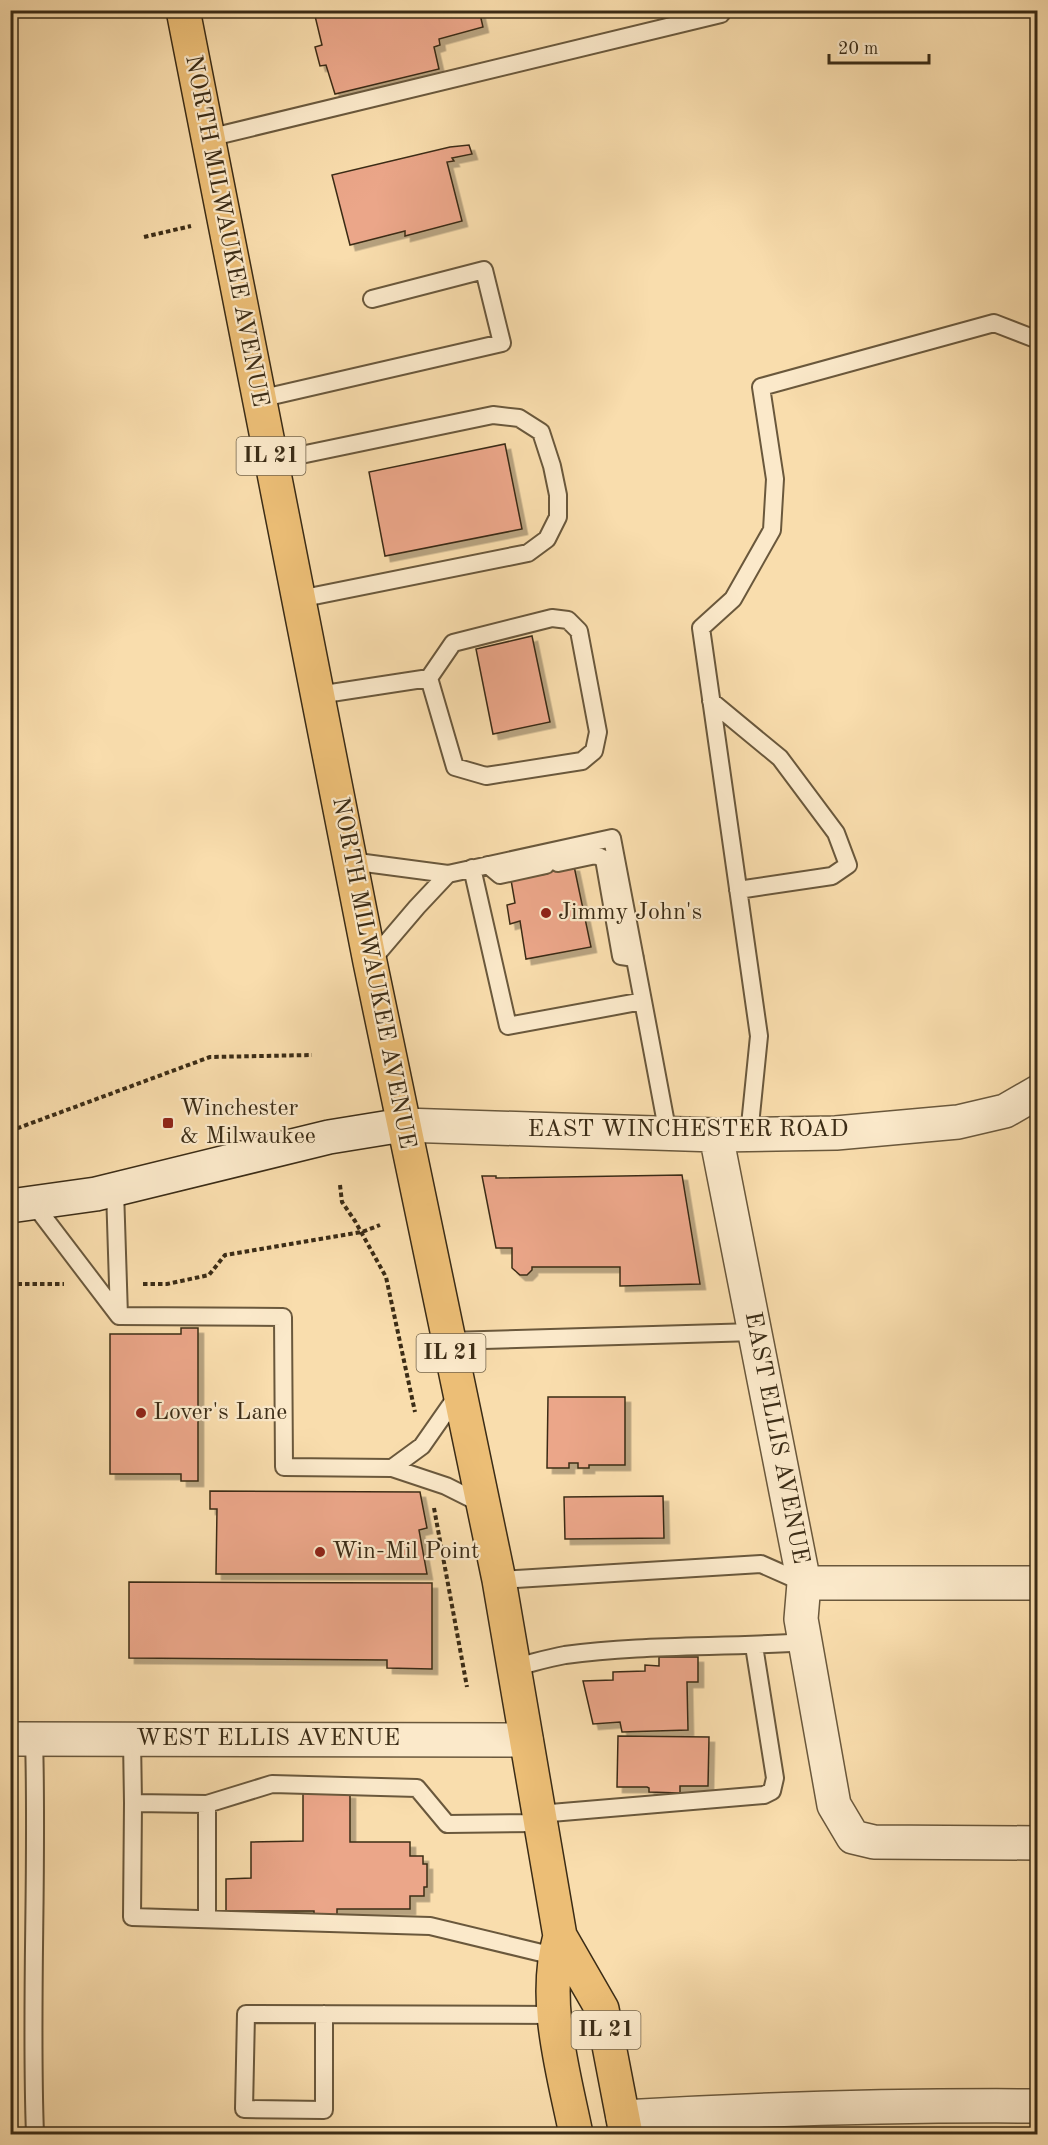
<svg xmlns="http://www.w3.org/2000/svg" width="1048" height="2145" font-family="'Old Standard TT',serif">
<style>
.building{fill:#eba689;stroke:#3b2c16;stroke-width:1.5;filter:url(#shadow)}
.lines{fill:none;stroke-linecap:round;stroke-linejoin:round}
.lane-casing{stroke:#6a583c;stroke-width:20}
.street-casing{stroke:#6a583c;stroke-width:36}
.secondary-casing{stroke:#3b2c16;stroke-width:36}
.primary-casing{stroke:#3b2c16;stroke-width:36}
.path{stroke:#3b2c16;stroke-width:4;stroke-dasharray:4.5 3;stroke-linecap:butt}
.lane{stroke:#fbe9ca;stroke-width:16}
.street{stroke:#fbe9ca;stroke-width:33}
.secondary{stroke:#fbe9ca;stroke-width:33}
.primary{stroke:#ecbe76;stroke-width:33}
.poi-dot{fill:#8f2418;stroke:#fbe9ca;stroke-width:2}
.labels{text-anchor:middle;dominant-baseline:central;stroke-width:4.5;stroke-linejoin:round;paint-order:stroke}
.shield{fill:#fbe9ca;stroke:#75654c;stroke-width:1.5}
.shield-label{font-size:22px;font-weight:bold;fill:#3b2c16}
.street-label{font-size:24px;fill:#3b2c16;stroke:#fbe9ca}
.poi-label{font-size:24px;fill:#3b2c16;stroke:#fbe9ca;text-anchor:start}
</style>
<defs>
<filter id="shadow"><feDropShadow dx="5.5" dy="5.5" stdDeviation="0" flood-color="#0004"/></filter>
</defs>
<rect width="100%" height="100%" fill="#f9ddad"/>
<filter id="stains"><feTurbulence type="fractalNoise" baseFrequency=".00333" numOctaves="4"/><feColorMatrix values="0 0 0 0 .2 0 0 0 0 .09 0 0 0 0 .02 0 0 0 .5 -.17"/></filter>
<radialGradient id="worn" r=".72"><stop offset=".6" stop-color="#630" stop-opacity="0"/><stop offset="1" stop-color="#630" stop-opacity=".3"/></radialGradient>
<path class="building" d="M479 10 483 27 439 39 440 45 434 47 439 69 335 94 326 65 320 66 315 47 322 45 315 16 322 15V13L331 10Z
M675 10H718L677 21Z
M469 145 472 154 452 158 454 161 447 162 462 221 405 236V231L350 245 332 175 450 147Z
M505 444 522 529 385 556 369 472Z
M532 636 550 722 493 734 476 649Z
M545 864 574 866 591 947 526 959 520 921 510 924 507 905 515 903 511 880 547 874Z
M682 1175 700 1284 620 1286V1267H532V1270L527 1275H520L512 1268V1248H496L482 1176H496V1178Z
M181 1328H198V1481H181V1474H110V1334H181Z
M548 1397H625V1465H589V1468H578V1463H569V1468H547Z
M210 1491 420 1492 427 1528 419 1530 427 1574H216L217 1509H210Z
M663 1496 664 1538 565 1539 564 1497Z
M129 1582 432 1583V1669L387 1668V1660L129 1658Z
M659 1657H698V1682H687L688 1730 622 1732 620 1722 593 1724 583 1681 613 1680V1672L645 1671V1665L659 1666Z
M618 1736 709 1737 708 1786H680V1793L649 1792V1788L647 1787H617Z
M303 1793H350V1842H410V1856H423V1864H427V1887H424V1896H410V1909H337V1917H314V1911H226V1879L251 1878V1842L303 1841Z"/>
<g class="lines">
<g class="lane-casing">
<path id="lane" d="M208 138 721 14
M259 399 502 343 484 270 372 299
M272 461 493 415 519 418 541 432 552 466 558 495V517L547 539 528 553 299 599
M318 695 429 678 453 643 552 618 568 620 579 631 598 732 594 751 582 761 486 776 455 767 429 678
M711 701 780 758 836 833 848 865 832 876 738 890
M350 861 448 874 612 838 643 1001
M558 863 596 855 604 859 621 956 635 958
M488 865 500 875 546 865
M472 868 508 1026 643 1001 668 1134
M371 961 417 907 448 874
M749 1135 759 1036 701 628 733 599 772 530 775 479 761 387 994 323 1038 340
M115 1190 119 1316
M33 1203 119 1316
M119 1316 283 1317 284 1467 392 1468 446 1486 484 1505
M449 1341 755 1332
M392 1468 422 1446 459 1393
M499 1580 761 1564 804 1583
M515 1667C532 1663 548 1658 565 1655 644 1644 725 1648 805 1642
M34 1739C38 1871 30 2003 35 2134
M132 1739 133 1803 207 1804 272 1784 417 1788 447 1824 540 1823
M133 1803 132 1917 430 1926 554 1956
M207 1804V1919
M539 1814 764 1795 772 1791 775 1778 754 1646
M324 2014V2110L244 2109 246 2014 554 2015"/>
</g>
<g class="street-casing">
<path id="street" d="M403 1125 716 1135 836 1133 958 1122 1005 1111 1038 1092
M716 1135 804 1583H1038
M804 1583 801 1619 834 1805 853 1837 874 1842 1038 1843
M10 1739 526 1740
M623 2117C761 2109 899 2105 1038 2106"/>
</g>
<g class="secondary-casing">
<path id="secondary" d="M10 1206 96 1194 329 1137 403 1125"/>
</g>
<g class="primary-casing">
<path id="primary" d="M183 10 370 962 499 1580 560 1936 602 2009 626 2134
M560 1936C542 2001 563 2070 576 2134"/>
</g>
<path class="path" d="M144 237 191 226
M10 1131 210 1057 312 1055
M340 1185 342 1202 355 1221 386 1277 415 1412
M10 1284H64
M143 1284H167L209 1275 225 1255 362 1232 380 1225
M434 1508 467 1687"/>
<use href="#lane" class="lane"/>
<use href="#street" class="street"/>
<use href="#secondary" class="secondary"/>
<use href="#primary" class="primary"/>
</g>
<g class="poi-dot">
<circle cx="546" cy="913" r="6"/>
<rect x="162" y="1117" width="12" height="12" rx="3"/>
<circle cx="141" cy="1413" r="6"/>
<circle cx="320" cy="1552" r="6"/>
</g>
<g class="labels">
<g class="shield">
<rect x="236.5" y="437" width="69" height="38" rx="4.5"/>
<rect x="416.5" y="1334" width="69" height="38" rx="4.5"/>
<rect x="571.5" y="2011" width="69" height="38" rx="4.5"/>
</g>
<g class="shield-label">
<text x="271" y="456">IL 21</text>
<text x="451" y="1353">IL 21</text>
<text x="606" y="2030">IL 21</text>
</g>
<g class="street-label">
<text transform="translate(226 231) rotate(79)">NORTH MILWAUKEE AVENUE</text>
<text transform="translate(373 973) rotate(79)">NORTH MILWAUKEE AVENUE</text>
<text x="688" y="1130">EAST WINCHESTER ROAD</text>
<text transform="translate(776 1438) rotate(79)">EAST ELLIS AVENUE</text>
<text x="268" y="1739">WEST ELLIS AVENUE</text>
</g>
<g class="poi-label">
<text x="558" y="913">Jimmy John's</text>
<text x="180" y="1109">Winchester<tspan x="180" dy="28">&amp; Milwaukee</tspan></text>
<text x="153" y="1413">Lover's Lane</text>
<text x="332" y="1552">Win-Mil Point</text>
</g>
</g>
<rect width="1048" height="2145" fill="none" stroke="#f9ddad" stroke-width="36"/>
<rect x="12" y="12" width="1024" height="2121" fill="none" stroke="#3b2c16" stroke-width="3"/>
<rect x="18" y="18" width="1012" height="2109" fill="none" stroke="#3b2c16" stroke-width="1.5"/>
<path d="M829 54v9h100v-9" fill="none" stroke="#3b2c16" stroke-width="3"/>
<text x="838" y="54" font-size="18" fill="#3b2c16" stroke="#fbe9ca" stroke-width="4.5" paint-order="stroke">20 m</text>
<rect width="100%" height="100%" filter="url(#stains)"/>
<rect width="100%" height="100%" fill="url(#worn)"/>
</svg>
